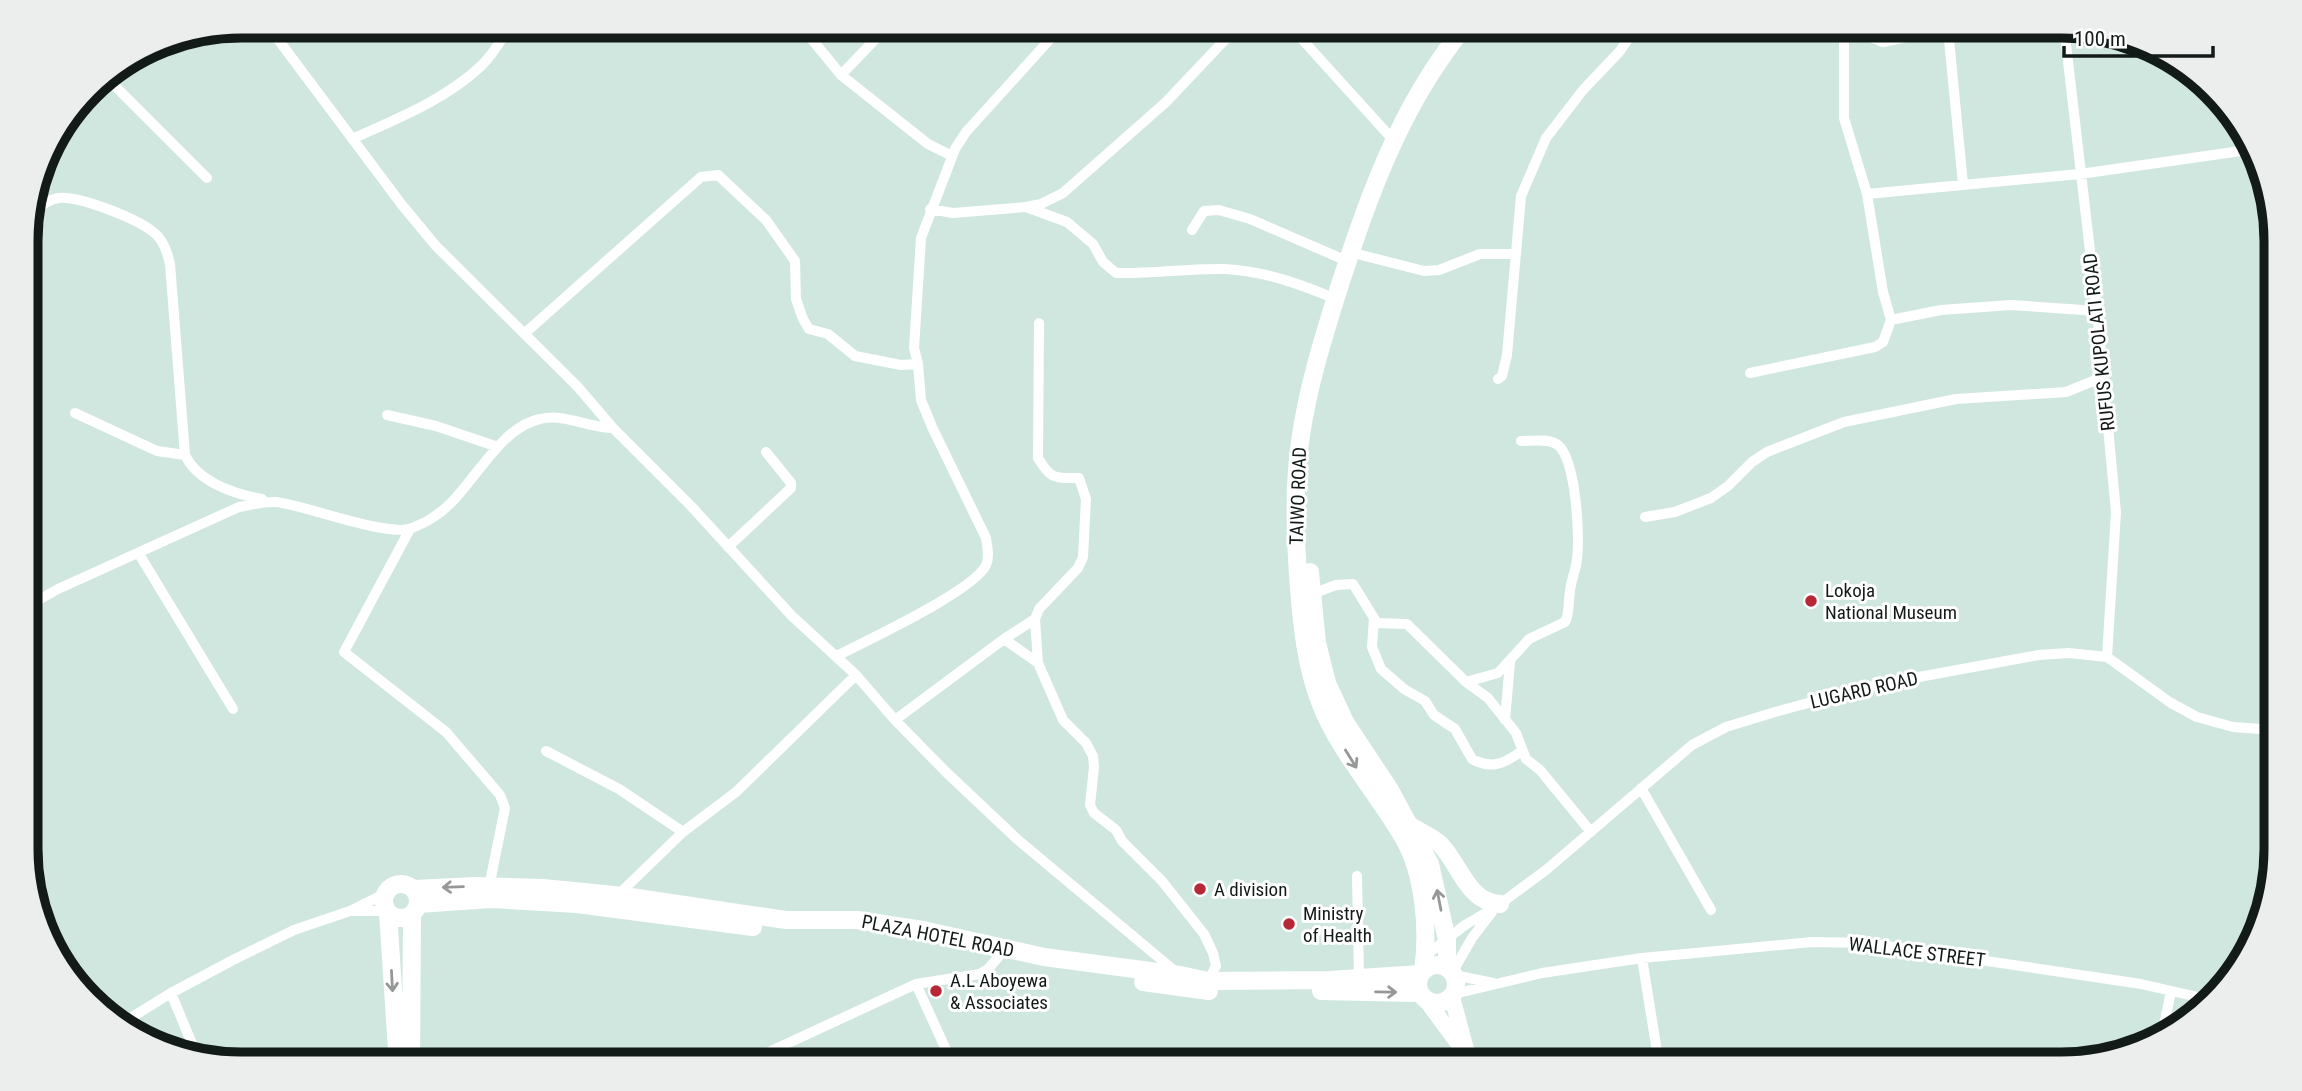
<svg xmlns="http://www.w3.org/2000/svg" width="2302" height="1091" font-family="'Roboto Condensed',sans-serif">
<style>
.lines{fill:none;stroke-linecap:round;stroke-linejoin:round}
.street{stroke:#fff;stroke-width:10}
.secondary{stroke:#fff;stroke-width:16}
.primary{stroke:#fff;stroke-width:18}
.oneway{stroke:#959897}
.poi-dot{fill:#b82736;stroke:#fff;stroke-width:2.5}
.labels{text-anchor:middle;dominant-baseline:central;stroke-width:6;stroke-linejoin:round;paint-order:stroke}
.street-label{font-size:19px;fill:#131b18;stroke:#fff}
.poi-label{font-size:19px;fill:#131b18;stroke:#fff;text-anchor:start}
.rim{fill:none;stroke:#131b18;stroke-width:9}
</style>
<rect width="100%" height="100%" fill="#d0e7df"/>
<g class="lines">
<path class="street" d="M268 26 402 205 436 246 577 386 613 428 691 506 792 616 856 675 895 720 946 772 1017 839 1176 972
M801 26 841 75 928 144 952 156
M1290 26 1395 142
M1444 26 1456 38
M1844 26V118L1867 194 1883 292 1891 320
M1851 26 1863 34 1883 42 1958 26
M2064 27 2097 311 2116 512 2107 657
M1948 29 1963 184
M841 75 888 26
M105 76 207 178
M352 139C396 119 445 100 481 66 493 55 501 40 510 26
M1867 194 2080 174 2248 150
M1026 207 1067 222 1093 244 1103 262 1116 273C1152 274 1189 268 1225 269 1264 271 1300 284 1336 299
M930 209 953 213 1026 207 1041 204 1063 193 1166 102 1238 26
M30 215C39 208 47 200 58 198 78 195 135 218 152 231 163 239 167 251 170 264L185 455C198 482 234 494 262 499
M1192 230 1204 211 1219 210 1250 219 1347 261
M1361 255 1424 271 1439 270 1480 254H1516
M1039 323 1038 458C1051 480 1055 478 1079 478L1086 499 1083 557 1078 568 1039 609 1035 619 1038 663 1063 720 1086 743 1093 756 1094 767 1090 805 1094 813 1116 830 1122 841 1162 881 1204 934 1213 953 1216 966 1208 981
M525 333 701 177 718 175 766 220 795 261 796 299 803 319 809 329 828 334 855 356 901 365 918 364
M1750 373 1875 347 1883 342 1891 320 1941 310 2011 305 2097 311
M1498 379 1502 376 1507 355 1521 196 1546 138 1583 90 1620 51 1637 26
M75 413 157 451 185 455
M387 415 436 426 498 447
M1645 517 1675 512 1711 498 1728 486 1752 462 1767 452 1844 422 1956 399 2066 392 2103 377
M2275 518 2267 560 2275 578
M410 529 344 652 446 732 500 795 505 808 489 887
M728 547 791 488V483L766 452
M139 554 233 709
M1312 594 1336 585 1353 584 1377 623 1407 624 1466 682 1488 698 1516 733 1526 759 1540 770 1591 832
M28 606 58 589 239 507C251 505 264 501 276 502 305 505 389 538 412 528 419 525 429 521 435 516 471 493 496 428 540 419 566 413 587 428 613 428
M1374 618 1372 647 1381 669 1404 689 1425 701 1434 715 1455 729 1472 759C1492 770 1505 763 1522 751
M1004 639 1038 663
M837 656C867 640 974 591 986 565 990 557 987 546 986 538L932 427 921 400 918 364 914 348 921 238 955 149 966 132 1062 26
M1466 682 1498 673 1529 639 1565 622C1570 613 1568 602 1570 591 1571 580 1576 570 1577 559 1580 536 1576 460 1558 445 1549 438 1531 441 1521 441
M895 720 1004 639 1035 619
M1505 720 1510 662
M546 751 619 789 683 832
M1641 788 1711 910
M1357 876 1359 979
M618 895 683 832 736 792 856 675
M352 911H387
M1425 956 1465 925 1496 907 1546 870 1692 745 1726 727 1775 712 1875 685 2039 655 2069 653 2107 657 2171 703 2197 717 2233 727 2275 730
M1642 958 1659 1064
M1452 973 1472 938 1492 912
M1454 975 1493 983
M916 984 953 1065
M171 993 197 1056
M1454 994 1542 973 1642 958 1812 942 1866 943 2141 984 2211 1000
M124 1022 171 993 233 960 294 930 350 911 386 893
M2162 1035 2171 991
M746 1065 771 1051 916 984 980 974 988 969 1001 954"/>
<path class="secondary" d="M1452 997 1470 1064
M1426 1000 1460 1046"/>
<path class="primary" d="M1310 572 1317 643 1327 683 1345 722 1390 790 1430 864 1447 940V968
M1412 827C1420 832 1432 837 1440 844 1460 864 1467 902 1500 904
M384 901a17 17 0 1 1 34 0a17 17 0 1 1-34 0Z
M414 889 475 886 543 888 624 896 786 920H857L923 930 1044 957 1180 975 1208 981 1330 980 1420 974
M418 904 491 899 577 904 753 927
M388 913 398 1065
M1418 984a19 19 0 1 1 38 0a19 19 0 1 1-38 0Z
M1423 970C1429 930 1424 872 1403 837 1377 792 1338 750 1320 702 1306 665 1302 627 1299 588 1295 537 1293 486 1301 435 1308 388 1322 342 1336 297 1360 222 1386 145 1428 78 1439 60 1452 43 1464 26
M1143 982 1209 991
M1321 991 1419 993
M411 1065 412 915"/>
</g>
<defs><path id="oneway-shaft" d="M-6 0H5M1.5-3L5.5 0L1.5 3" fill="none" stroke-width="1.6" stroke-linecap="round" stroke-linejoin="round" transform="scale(1.75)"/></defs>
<g class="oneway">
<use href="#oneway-shaft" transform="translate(1351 759) rotate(58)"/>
<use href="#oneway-shaft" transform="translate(453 887) rotate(178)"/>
<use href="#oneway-shaft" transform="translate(1439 900) rotate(-101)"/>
<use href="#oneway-shaft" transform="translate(392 981) rotate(87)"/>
<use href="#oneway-shaft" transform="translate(1386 992) rotate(1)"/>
</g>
<g class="poi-dot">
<circle cx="1811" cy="601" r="7"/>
<circle cx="1200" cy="889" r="7"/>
<circle cx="1289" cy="924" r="7"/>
<circle cx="936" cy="991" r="7"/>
</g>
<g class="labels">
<g class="street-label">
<text transform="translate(2099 342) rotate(-96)">RUFUS KUPOLATI ROAD</text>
<text transform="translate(1298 496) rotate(-88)">TAIWO ROAD</text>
<text transform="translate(1864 690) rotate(-13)">LUGARD ROAD</text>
<text transform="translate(938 936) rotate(11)">PLAZA HOTEL ROAD</text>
<text transform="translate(1917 952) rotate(7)">WALLACE STREET</text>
</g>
<g class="poi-label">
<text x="1825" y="590">Lokoja<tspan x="1825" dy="22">National Museum</tspan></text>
<text x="1214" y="889">A division</text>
<text x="1303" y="913">Ministry<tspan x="1303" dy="22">of Health</tspan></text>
<text x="950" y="980">A.L Aboyewa<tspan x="950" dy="22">&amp; Associates</tspan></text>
</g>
</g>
<path d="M0 0H2302V1091H0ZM241 38H2061A203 203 0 0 1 2264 241V849A203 203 0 0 1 2061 1052H241A203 203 0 0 1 38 849V241A203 203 0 0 1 241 38Z" fill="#eceded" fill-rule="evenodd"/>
<path class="rim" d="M241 38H2061A203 203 0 0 1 2264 241V849A203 203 0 0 1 2061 1052H241A203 203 0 0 1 38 849V241A203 203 0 0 1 241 38Z"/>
<path d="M2064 46v10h149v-10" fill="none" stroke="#131b18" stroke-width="3.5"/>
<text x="2074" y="46" font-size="21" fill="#131b18" stroke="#ffffff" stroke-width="5" paint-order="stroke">100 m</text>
</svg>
